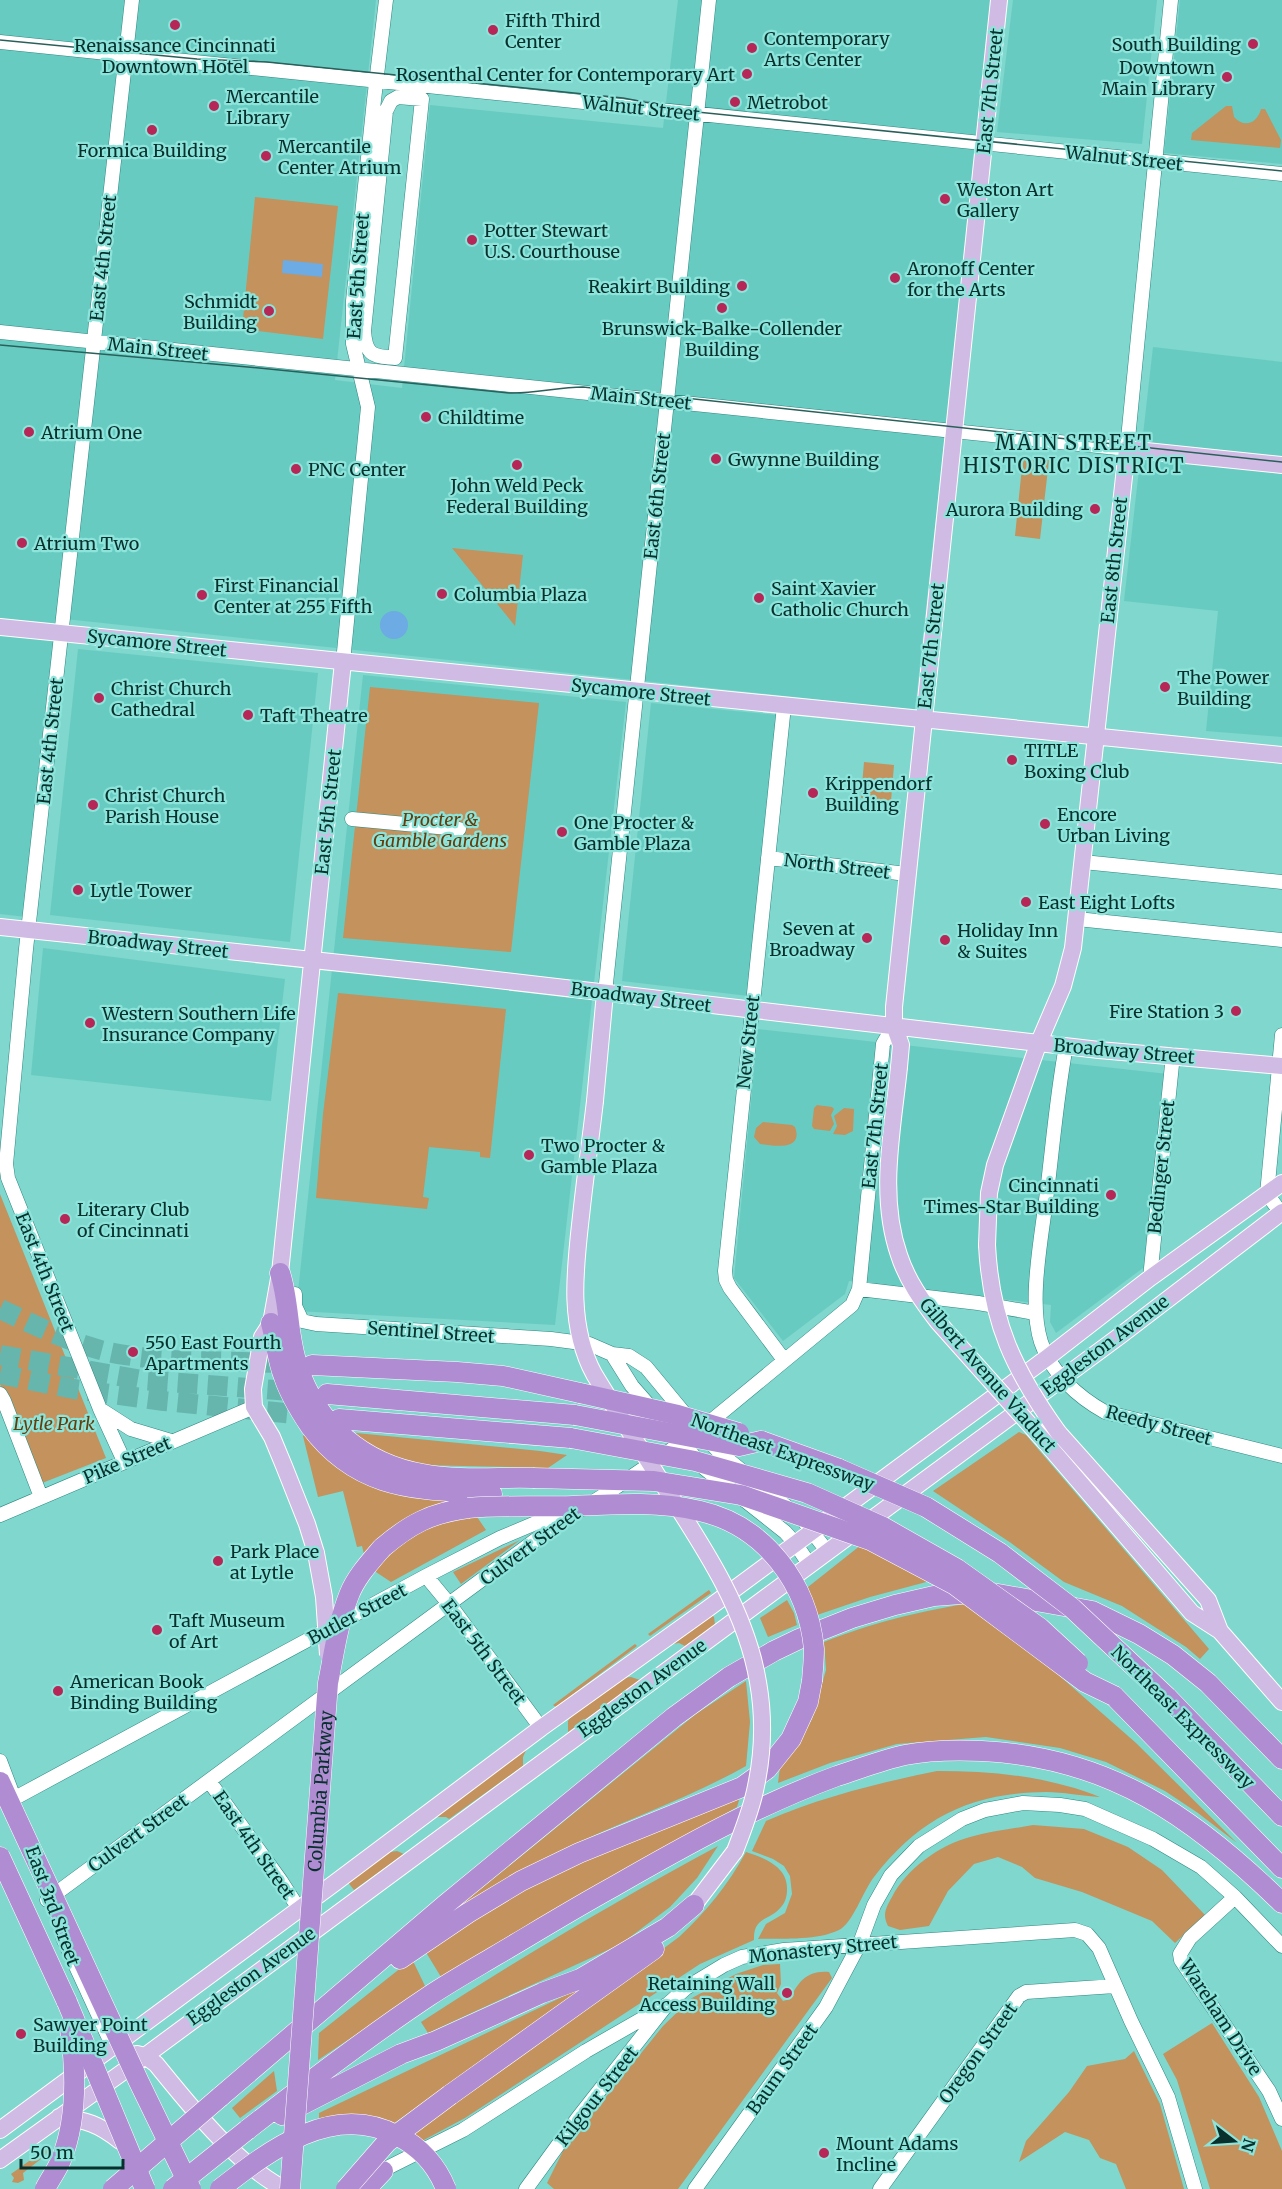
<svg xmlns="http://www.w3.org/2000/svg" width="1282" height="2189" font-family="Merriweather,serif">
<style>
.built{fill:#68cbc1}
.green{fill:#c3925d}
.water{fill:#6cabe3}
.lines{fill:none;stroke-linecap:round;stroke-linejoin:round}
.highway-tunnel{stroke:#67b6ae;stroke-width:20;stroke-dasharray:20 10;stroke-linecap:butt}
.minor-casing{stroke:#2b8981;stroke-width:15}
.major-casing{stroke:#fff;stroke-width:18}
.highway-casing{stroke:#fff;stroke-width:21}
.minor{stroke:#fff;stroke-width:14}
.major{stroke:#d0bbe4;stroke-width:16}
.highway{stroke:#b08dd2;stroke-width:20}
.tram{stroke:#2a605b;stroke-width:1.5}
.major-bridge-casing{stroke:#fff;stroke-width:18;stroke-linecap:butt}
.highway-bridge-casing{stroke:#fff;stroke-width:21;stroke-linecap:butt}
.major-bridge{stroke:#d0bbe4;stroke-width:16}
.highway-bridge{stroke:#b08dd2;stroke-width:20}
.poi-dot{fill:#b62656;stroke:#8ce4db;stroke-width:2}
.labels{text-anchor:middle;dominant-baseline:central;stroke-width:4.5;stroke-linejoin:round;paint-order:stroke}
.poi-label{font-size:18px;fill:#08302d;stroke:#8ce4db;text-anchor:start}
.street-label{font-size:18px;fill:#08302d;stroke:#8ce4db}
.park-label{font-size:18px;font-style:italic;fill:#633d0b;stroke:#8ce4db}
.neighbourhood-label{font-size:20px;letter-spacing:1.5px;fill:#08302d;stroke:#8ce4db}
</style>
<rect width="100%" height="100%" fill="#7fd7ce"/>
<path class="built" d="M0 0H376L335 380 402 388 430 105 663 128 678 0H992L915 710 56 618 26 917 0 914Z
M1013 0H1157L1142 144 997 132Z
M1180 0H1282V164L1164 153Z
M1153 347 1282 362V737L1206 731 1218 611 1124 601Z
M78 649 318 673 290 942 50 915Z
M363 675 626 702 555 1325 296 1311Z
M651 703 788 716 757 997 622 981Z
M43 948 285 979 271 1101 31 1075Z
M758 1029 1168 1074 1147 1265 1056 1333 1050 1322 1051 1305 849 1281 845 1294 783 1341 734 1278Z"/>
<path class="green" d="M1226 106H1232L1234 117C1244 128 1257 124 1261 109H1265L1281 140 1280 148 1191 140 1192 133Z
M255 197 338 206 323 339 242 329Z
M1023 457 1049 460 1040 539 1015 536Z
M452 548 523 555 515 626Z
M370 687 539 703 511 952 343 938Z
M864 762 894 765 891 801 861 798Z
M338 993 506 1009 490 1158 480 1157V1152L429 1147 423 1197 429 1198 427 1209 316 1198 323 1114Z
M817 1105 832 1107 834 1109 831 1115 834 1124 830 1131 814 1129 812 1126 814 1108Z
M844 1108 854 1109 853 1131 845 1135 833 1134 837 1126 834 1116Z
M763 1122 792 1125 795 1127C804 1151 773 1146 760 1144L754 1137 756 1128Z
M0 1194 106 1458 42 1483 39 1481 0 1384Z
M346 1432 540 1451 567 1455 548 1468 418 1465 394 1459Z
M1019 1432 1026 1435 1209 1649 1200 1659 1186 1647 1122 1606 1064 1582 1011 1543 933 1491Z
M306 1433 468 1499C428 1513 394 1521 364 1554L362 1546 357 1547 343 1491 318 1497 303 1436Z
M475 1514 486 1530 391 1582 373 1570C400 1539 435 1521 475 1514Z
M520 1540 461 1584 453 1572Z
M861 1545 930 1581 870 1597 817 1615 808 1587Z
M709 1590 711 1593 650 1636 648 1634Z
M787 1600 794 1613 797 1625 768 1637 760 1618Z
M964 1604 1046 1664 1136 1743 1237 1843 1198 1813 1165 1791 1106 1762 1060 1748 986 1737 897 1744 830 1763 778 1783 780 1767 795 1747 812 1719 826 1670 824 1642C872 1623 913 1613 964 1604Z
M709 1613 714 1617 715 1625 685 1646 679 1643 665 1645Z
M635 1644 637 1646 556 1707 553 1705Z
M631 1677 640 1680 568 1732V1721L573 1714 620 1678Z
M746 1681 750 1722 746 1766C687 1799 623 1821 562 1850 525 1868 492 1889 458 1911L456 1909 696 1714Z
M527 1748 523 1757V1766L449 1819 446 1817H432Z
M937 1771C993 1771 1047 1776 1100 1797 1082 1796 1063 1792 1046 1792 970 1793 920 1818 874 1877 863 1891 853 1923 839 1930 816 1941 783 1938 758 1939L766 1924 785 1913 792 1894 790 1876 784 1866 773 1859 752 1851 766 1821C821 1797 879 1783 937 1771Z
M740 1797 737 1807 441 1977 424 1949 536 1880Z
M1033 1825 1084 1829 1128 1847 1162 1870 1205 1915 1175 1943 1152 1921 1082 1892 1035 1878 1022 1867 998 1857 974 1864 948 1891 929 1926 900 1930 888 1926C882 1914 886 1908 892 1897 906 1869 940 1845 970 1837 990 1831 1012 1829 1033 1825Z
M718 1846 697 1878 670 1907 621 1944 428 2033 421 2022C518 1959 616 1901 718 1846Z
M397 1851 404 1854 354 1890 346 1880 383 1853Z
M746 1852C764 1858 788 1866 787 1890 787 1896 785 1903 781 1907 770 1921 753 1916 754 1940L700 1964 465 2118 422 2141 411 2136 679 1937C706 1912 728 1885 746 1852Z
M412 1959 426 1988 318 2060 319 2033Z
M780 1964 781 1984 777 1993 783 2001 790 1999C798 1982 807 1970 829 1972L832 1978 678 2189H554L547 2183 564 2149 663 2026 692 1998 736 1974 763 1965Z
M606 1976 393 2124C360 2113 353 2113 319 2118V2113Z
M1212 2023 1259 2097 1282 2151V2189H1210L1177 2080 1163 2054Z
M1134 2051 1160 2104 1184 2189H1126L1116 2164 1100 2158 1089 2140 1065 2132 1019 2162 1026 2141 1069 2092 1087 2066 1125 2059Z
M274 2071 277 2091 240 2118 232 2108Z
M50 2146 46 2155 23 2173 24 2180 18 2183 12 2182 14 2178 11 2174Z"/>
<path class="water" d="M283 260 323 264 322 277 282 273Z
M380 625a14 14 0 1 1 28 0a14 14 0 1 1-28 0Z"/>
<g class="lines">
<path class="highway-tunnel" d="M0 1309C39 1327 82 1349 125 1355 181 1364 238 1360 295 1364
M0 1355 142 1380 303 1392
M0 1374 74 1389 164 1401 315 1416"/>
<g class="minor-casing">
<path id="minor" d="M0 42 1282 174
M398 97 422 99 395 358C373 356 366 356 364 331L386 111 391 101Z
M0 332 1127 449 1171 0
M343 662 368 407 353 344V301L374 100 386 0
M352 819 459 829
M768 858 907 874
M1083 862 1282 882
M1077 919 1282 940
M605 993 709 0
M1066 1046C1057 1094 1053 1143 1047 1192 1042 1236 1028 1301 1041 1342 1051 1373 1078 1397 1105 1412L1282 1456
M1281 1213 1267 1194 1282 1035
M1150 1278 1173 1055
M859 1289 978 1303 1035 1313
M295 1294V1306L302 1321 316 1324 551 1339 589 1344 612 1354 629 1356 646 1367 689 1419
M612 1354 632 1386 653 1410
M784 1360 730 1288 726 1280 725 1271 784 706
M0 1394 4 1401 41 1497
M103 1411 131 1429 171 1441
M676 1435 704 1468 785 1532 795 1543 809 1564
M708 1440 721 1454 787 1507
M124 1461 100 1409 8 1178 6 1164 26 949 132 0
M0 1515 254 1407
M806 1524 827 1551
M426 1576 450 1605 541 1728
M0 1761 11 1790
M209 1781 281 1881 299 1909
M15 1798 426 1576 500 1538 569 1509
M1235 1897 1190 1938 1180 1954 1181 1960 1269 2091 1282 2119
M47 1900 556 1525 609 1492 699 1431 852 1305 859 1289 883 1044 894 1025
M63 1938 113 2047
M375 2174 463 2130 586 2051 668 2004 686 1988 724 1965 742 1957 784 1950 1075 1930 1087 1934 1099 1948 1131 2021 1168 2097 1195 2189
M526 2189 577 2119 665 2007
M695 2189 826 2007 860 1943 874 1905 891 1875 919 1846 962 1819 985 1810 1023 1803 1060 1805 1085 1809 1153 1839 1201 1867 1235 1897 1282 1946
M880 2189 1019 1996 1026 1992 1115 1986"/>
</g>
<g class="major-casing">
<path id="major" d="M0 627 1282 755
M0 927 445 974 1099 1050 1282 1066
M899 1067 901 1045 894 1025V1007L999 0
M595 1101 605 993
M987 1245 989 1193 995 1165 1039 1042 1063 986 1073 948 1127 449 1282 465
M1058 1432 1208 1600 1220 1631
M1046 1443 1192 1613 1220 1631 1282 1702
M316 1553 307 1524 284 1466 272 1437 254 1407 253 1389 262 1337 271 1323 280 1273 343 662
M694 1905 735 1851
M137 2054 145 2056 156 2064C191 2107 234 2162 284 2189
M59 2117C86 2120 99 2124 120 2141
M0 2130 332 1885 541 1728 706 1610 1048 1357 1150 1278 1282 1183
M0 2160 145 2056 1121 1335 1282 1212"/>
</g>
<g class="highway-casing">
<path id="highway" d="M280 1273C290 1304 287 1336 298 1367 317 1425 364 1464 423 1474 459 1481 497 1477 533 1478
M271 1323C276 1341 277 1360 284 1377 290 1395 300 1411 310 1426 359 1492 418 1489 492 1494
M312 1365 457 1372 503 1376 580 1393
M327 1394 575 1415
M339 1419 571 1438
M761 1441 839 1469
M382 1548C410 1524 431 1513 468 1508
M1114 1696 1282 1868
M1167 1697 1282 1816
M0 1857 67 2002
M400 1959 468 1913 521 1881 579 1853 742 1787 767 1769 791 1739 808 1702 812 1681
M450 2095 654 1949
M220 2097 446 1904 674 1717 729 1677 774 1651 799 1639 852 1618 895 1605 934 1596 987 1592 1092 1611 1139 1634 1173 1655 1208 1683 1282 1759
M282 2115 401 2054 436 2041 542 1993 580 1979 668 1927 694 1905
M247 2130C306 2084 366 2038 429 1996 450 1982 473 1969 495 1956 534 1933 573 1909 613 1887 686 1845 758 1805 837 1776 859 1769 882 1760 905 1755 930 1750 957 1750 982 1751 1109 1757 1194 1817 1282 1903
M366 2189 383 2171"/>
</g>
<use href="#minor" class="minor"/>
<use href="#major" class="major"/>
<use href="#highway" class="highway"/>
<path class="tram" d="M0 40 197 59 267 62 623 98 697 112 1282 171
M0 345 259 368 509 393C534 394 558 387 583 387L1282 462"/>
<g class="major-bridge-casing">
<path id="major-bridge" d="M899 1067C893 1128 878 1195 899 1255 907 1280 922 1301 938 1322L1046 1443
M595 1101C591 1136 586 1171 582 1207 576 1263 566 1322 594 1374 617 1412 641 1449 664 1486 703 1546 746 1610 758 1682 764 1716 763 1753 756 1786 752 1808 743 1830 735 1851
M987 1245C991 1323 1014 1370 1058 1432
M316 1553 324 1597 328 1655"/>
</g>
<g class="highway-bridge-casing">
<g id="highway-bridge">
<path d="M580 1393 678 1415 739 1433"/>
<path d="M575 1415 739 1446 761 1441"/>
<path d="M571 1438 695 1461 807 1493 883 1527 957 1569 1040 1628 1078 1663"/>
<path d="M839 1469 926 1507 1000 1553 1072 1608 1167 1697"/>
<path d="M533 1478 654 1481 741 1495 870 1540 955 1585 1085 1682 1114 1696"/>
<path d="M468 1508C503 1505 538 1507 573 1506 615 1504 659 1501 700 1511 765 1526 808 1584 814 1649 814 1659 813 1670 812 1681"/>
<path d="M0 1782 139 2082 191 2189"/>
<path d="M67 2002 145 2189"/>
<path d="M45 2189C50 2179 57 2170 61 2160 77 2121 76 2070 70 2028"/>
<path d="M113 2189 220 2097"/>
<path d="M173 2189 247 2130"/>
<path d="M220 2189C270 2150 333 2101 398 2136 420 2147 437 2166 446 2189"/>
<path id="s1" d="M290 2189 328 1683C334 1653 338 1623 349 1595 356 1577 370 1562 382 1548"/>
<path d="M346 2189 387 2142 450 2095"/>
</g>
</g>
<use href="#major-bridge" class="major-bridge"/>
<use href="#highway-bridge" class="highway-bridge"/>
</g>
<g class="poi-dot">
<circle cx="175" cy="25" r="6"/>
<circle cx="493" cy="30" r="6"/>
<circle cx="1253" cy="44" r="6"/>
<circle cx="752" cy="48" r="6"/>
<circle cx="747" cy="74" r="6"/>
<circle cx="1227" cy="77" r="6"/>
<circle cx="735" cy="102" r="6"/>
<circle cx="214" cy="106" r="6"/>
<circle cx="152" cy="130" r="6"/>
<circle cx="266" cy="156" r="6"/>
<circle cx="945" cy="199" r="6"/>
<circle cx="472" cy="240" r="6"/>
<circle cx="895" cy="278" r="6"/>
<circle cx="742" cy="286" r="6"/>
<circle cx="722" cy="308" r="6"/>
<circle cx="269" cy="311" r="6"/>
<circle cx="426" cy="417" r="6"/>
<circle cx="29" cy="432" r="6"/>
<circle cx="716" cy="459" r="6"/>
<circle cx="517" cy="465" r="6"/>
<circle cx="296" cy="469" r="6"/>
<circle cx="1095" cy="509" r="6"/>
<circle cx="22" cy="543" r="6"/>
<circle cx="442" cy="594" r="6"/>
<circle cx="202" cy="595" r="6"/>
<circle cx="759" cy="598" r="6"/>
<circle cx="1165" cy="687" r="6"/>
<circle cx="99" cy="698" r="6"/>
<circle cx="248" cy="715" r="6"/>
<circle cx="1012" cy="760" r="6"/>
<circle cx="813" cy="793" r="6"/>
<circle cx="93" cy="805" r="6"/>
<circle cx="1045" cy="824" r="6"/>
<circle cx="562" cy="832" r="6"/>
<circle cx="78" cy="890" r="6"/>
<circle cx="1026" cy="902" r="6"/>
<circle cx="867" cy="938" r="6"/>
<circle cx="945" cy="940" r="6"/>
<circle cx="1236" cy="1011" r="6"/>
<circle cx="90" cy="1023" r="6"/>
<circle cx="529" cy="1155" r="6"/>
<circle cx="1111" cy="1195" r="6"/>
<circle cx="65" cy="1219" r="6"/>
<circle cx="133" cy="1352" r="6"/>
<circle cx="218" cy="1561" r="6"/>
<circle cx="157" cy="1630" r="6"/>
<circle cx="58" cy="1691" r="6"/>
<circle cx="787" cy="1993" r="6"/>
<circle cx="21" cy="2034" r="6"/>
<circle cx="824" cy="2153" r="6"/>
</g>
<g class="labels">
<g class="poi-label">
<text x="505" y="20">Fifth Third<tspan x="505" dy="21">Center</tspan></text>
<text x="764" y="38">Contemporary<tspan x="764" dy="21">Arts Center</tspan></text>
<text x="1241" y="44" text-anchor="end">South Building</text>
<text x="175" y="45" text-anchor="middle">Renaissance Cincinnati<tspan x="175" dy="21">Downtown Hotel</tspan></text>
<text x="1215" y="67" text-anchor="end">Downtown<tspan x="1215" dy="21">Main Library</tspan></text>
<text x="735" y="74" text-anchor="end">Rosenthal Center for Contemporary Art</text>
<text x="226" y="96">Mercantile<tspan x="226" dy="21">Library</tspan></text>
<text x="747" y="102">Metrobot</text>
<text x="278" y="146">Mercantile<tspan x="278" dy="21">Center Atrium</tspan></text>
<text x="152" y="150" text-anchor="middle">Formica Building</text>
<text x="957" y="189">Weston Art<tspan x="957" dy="21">Gallery</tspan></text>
<text x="484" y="230">Potter Stewart<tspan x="484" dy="21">U.S. Courthouse</tspan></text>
<text x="907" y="268">Aronoff Center<tspan x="907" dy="21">for the Arts</tspan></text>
<text x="730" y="286" text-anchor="end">Reakirt Building</text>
<text x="257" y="301" text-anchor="end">Schmidt<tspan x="257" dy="21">Building</tspan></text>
<text x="722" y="328" text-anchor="middle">Brunswick-Balke-Collender<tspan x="722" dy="21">Building</tspan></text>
<text x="438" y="417">Childtime</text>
<text x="41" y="432">Atrium One</text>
<text x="728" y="459">Gwynne Building</text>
<text x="308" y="469">PNC Center</text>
<text x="517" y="485" text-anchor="middle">John Weld Peck<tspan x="517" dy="21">Federal Building</tspan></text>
<text x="1083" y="509" text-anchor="end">Aurora Building</text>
<text x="34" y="543">Atrium Two</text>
<text x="214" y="585">First Financial<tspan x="214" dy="21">Center at 255 Fifth</tspan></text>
<text x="771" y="588">Saint Xavier<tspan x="771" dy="21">Catholic Church</tspan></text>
<text x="454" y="594">Columbia Plaza</text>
<text x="1177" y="677">The Power<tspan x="1177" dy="21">Building</tspan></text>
<text x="111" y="688">Christ Church<tspan x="111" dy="21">Cathedral</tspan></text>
<text x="260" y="715">Taft Theatre</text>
<text x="1024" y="750">TITLE<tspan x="1024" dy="21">Boxing Club</tspan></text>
<text x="825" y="783">Krippendorf<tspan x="825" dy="21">Building</tspan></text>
<text x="105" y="795">Christ Church<tspan x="105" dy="21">Parish House</tspan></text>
<text x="1057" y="814">Encore<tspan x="1057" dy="21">Urban Living</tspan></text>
<text x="574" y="822">One Procter &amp;<tspan x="574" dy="21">Gamble Plaza</tspan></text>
<text x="90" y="890">Lytle Tower</text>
<text x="1038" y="902">East Eight Lofts</text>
<text x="855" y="928" text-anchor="end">Seven at<tspan x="855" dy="21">Broadway</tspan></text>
<text x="957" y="930">Holiday Inn<tspan x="957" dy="21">&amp; Suites</tspan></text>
<text x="1224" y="1011" text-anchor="end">Fire Station 3</text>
<text x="102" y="1013">Western Southern Life<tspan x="102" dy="21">Insurance Company</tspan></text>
<text x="541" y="1145">Two Procter &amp;<tspan x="541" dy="21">Gamble Plaza</tspan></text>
<text x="1099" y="1185" text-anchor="end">Cincinnati<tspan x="1099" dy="21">Times-Star Building</tspan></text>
<text x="77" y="1209">Literary Club<tspan x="77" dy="21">of Cincinnati</tspan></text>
<text x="145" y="1342">550 East Fourth<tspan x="145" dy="21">Apartments</tspan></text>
<text x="230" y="1551">Park Place<tspan x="230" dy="21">at Lytle</tspan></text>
<text x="169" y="1620">Taft Museum<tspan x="169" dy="21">of Art</tspan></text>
<text x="70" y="1681">American Book<tspan x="70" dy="21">Binding Building</tspan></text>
<text x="775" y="1983" text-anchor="end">Retaining Wall<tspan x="775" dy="21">Access Building</tspan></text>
<text x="33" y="2024">Sawyer Point<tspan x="33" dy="21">Building</tspan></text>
<text x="836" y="2143">Mount Adams<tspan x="836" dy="21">Incline</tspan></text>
</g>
<g class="street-label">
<text transform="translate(990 91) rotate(-84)">East 7th Street</text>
<text transform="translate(641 108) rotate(6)">Walnut Street</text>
<text transform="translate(1124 158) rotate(6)">Walnut Street</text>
<text transform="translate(103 258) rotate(-84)">East 4th Street</text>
<text transform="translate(358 276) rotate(-86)">East 5th Street</text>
<text transform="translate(158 349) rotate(6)">Main Street</text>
<text transform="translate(641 398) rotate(6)">Main Street</text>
<text transform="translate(657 496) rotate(-84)">East 6th Street</text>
<text transform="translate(1114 560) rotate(-84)">East 8th Street</text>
<text transform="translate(157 643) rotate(6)">Sycamore Street</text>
<text transform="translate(931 646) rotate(-84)">East 7th Street</text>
<text transform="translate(641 692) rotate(6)">Sycamore Street</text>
<text transform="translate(50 741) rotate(-84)">East 4th Street</text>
<text transform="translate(328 812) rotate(-84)">East 5th Street</text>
<text transform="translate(837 866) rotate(7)">North Street</text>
<text transform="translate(158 944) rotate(6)">Broadway Street</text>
<text transform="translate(641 997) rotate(7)">Broadway Street</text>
<text transform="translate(748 1042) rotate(-84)">New Street</text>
<text transform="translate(1124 1051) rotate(5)">Broadway Street</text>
<text transform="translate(875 1126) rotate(-84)">East 7th Street</text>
<text transform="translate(1161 1167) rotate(-84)">Bedinger Street</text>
<text transform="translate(45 1272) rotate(68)">East 4th Street</text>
<text transform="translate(431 1332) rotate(4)">Sentinel Street</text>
<text transform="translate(1105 1345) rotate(-37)">Eggleston Avenue</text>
<text transform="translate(988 1375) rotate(49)">Gilbert Avenue Viaduct</text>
<text transform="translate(1159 1425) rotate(15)">Reedy Street</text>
<text transform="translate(783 1452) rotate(20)">Northeast Expressway</text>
<text transform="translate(127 1460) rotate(-23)">Pike Street</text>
<text transform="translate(530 1546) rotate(-36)">Culvert Street</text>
<text transform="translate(357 1614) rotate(-28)">Butler Street</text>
<text transform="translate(484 1652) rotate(53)">East 5th Street</text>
<text transform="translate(642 1688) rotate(-36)">Eggleston Avenue</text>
<text transform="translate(1183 1717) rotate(45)">Northeast Expressway</text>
<text stroke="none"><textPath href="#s1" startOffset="399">Columbia Parkway</textPath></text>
<text transform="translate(138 1833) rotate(-36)">Culvert Street</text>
<text transform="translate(254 1845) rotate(55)">East 4th Street</text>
<text transform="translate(53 1906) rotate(70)">East 3rd Street</text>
<text transform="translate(823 1949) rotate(-6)">Monastery Street</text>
<text transform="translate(251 1976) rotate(-36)">Eggleston Avenue</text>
<text transform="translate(1221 2017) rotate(57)">Wareham Drive</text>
<text transform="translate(978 2053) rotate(-54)">Oregon Street</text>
<text transform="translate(782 2069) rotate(-54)">Baum Street</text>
<text transform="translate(597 2096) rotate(-52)">Kilgour Street</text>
</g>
<g class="park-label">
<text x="440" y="819">Procter &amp;<tspan x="440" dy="21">Gamble Gardens</tspan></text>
<text x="54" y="1423">Lytle Park</text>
</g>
<g class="neighbourhood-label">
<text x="1074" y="442">MAIN STREET<tspan x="1074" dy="23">HISTORIC DISTRICT</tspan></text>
</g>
</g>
<g transform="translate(1234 2141) rotate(107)" stroke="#8ce4db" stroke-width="4.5" paint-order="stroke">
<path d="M0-4.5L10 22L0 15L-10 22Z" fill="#08302d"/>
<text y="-9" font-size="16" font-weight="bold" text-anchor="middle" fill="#08302d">N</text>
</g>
<path d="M21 2159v9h102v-9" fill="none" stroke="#08302d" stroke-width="3"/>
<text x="30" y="2159" font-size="18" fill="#08302d" stroke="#8ce4db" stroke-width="4.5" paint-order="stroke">50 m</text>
</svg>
